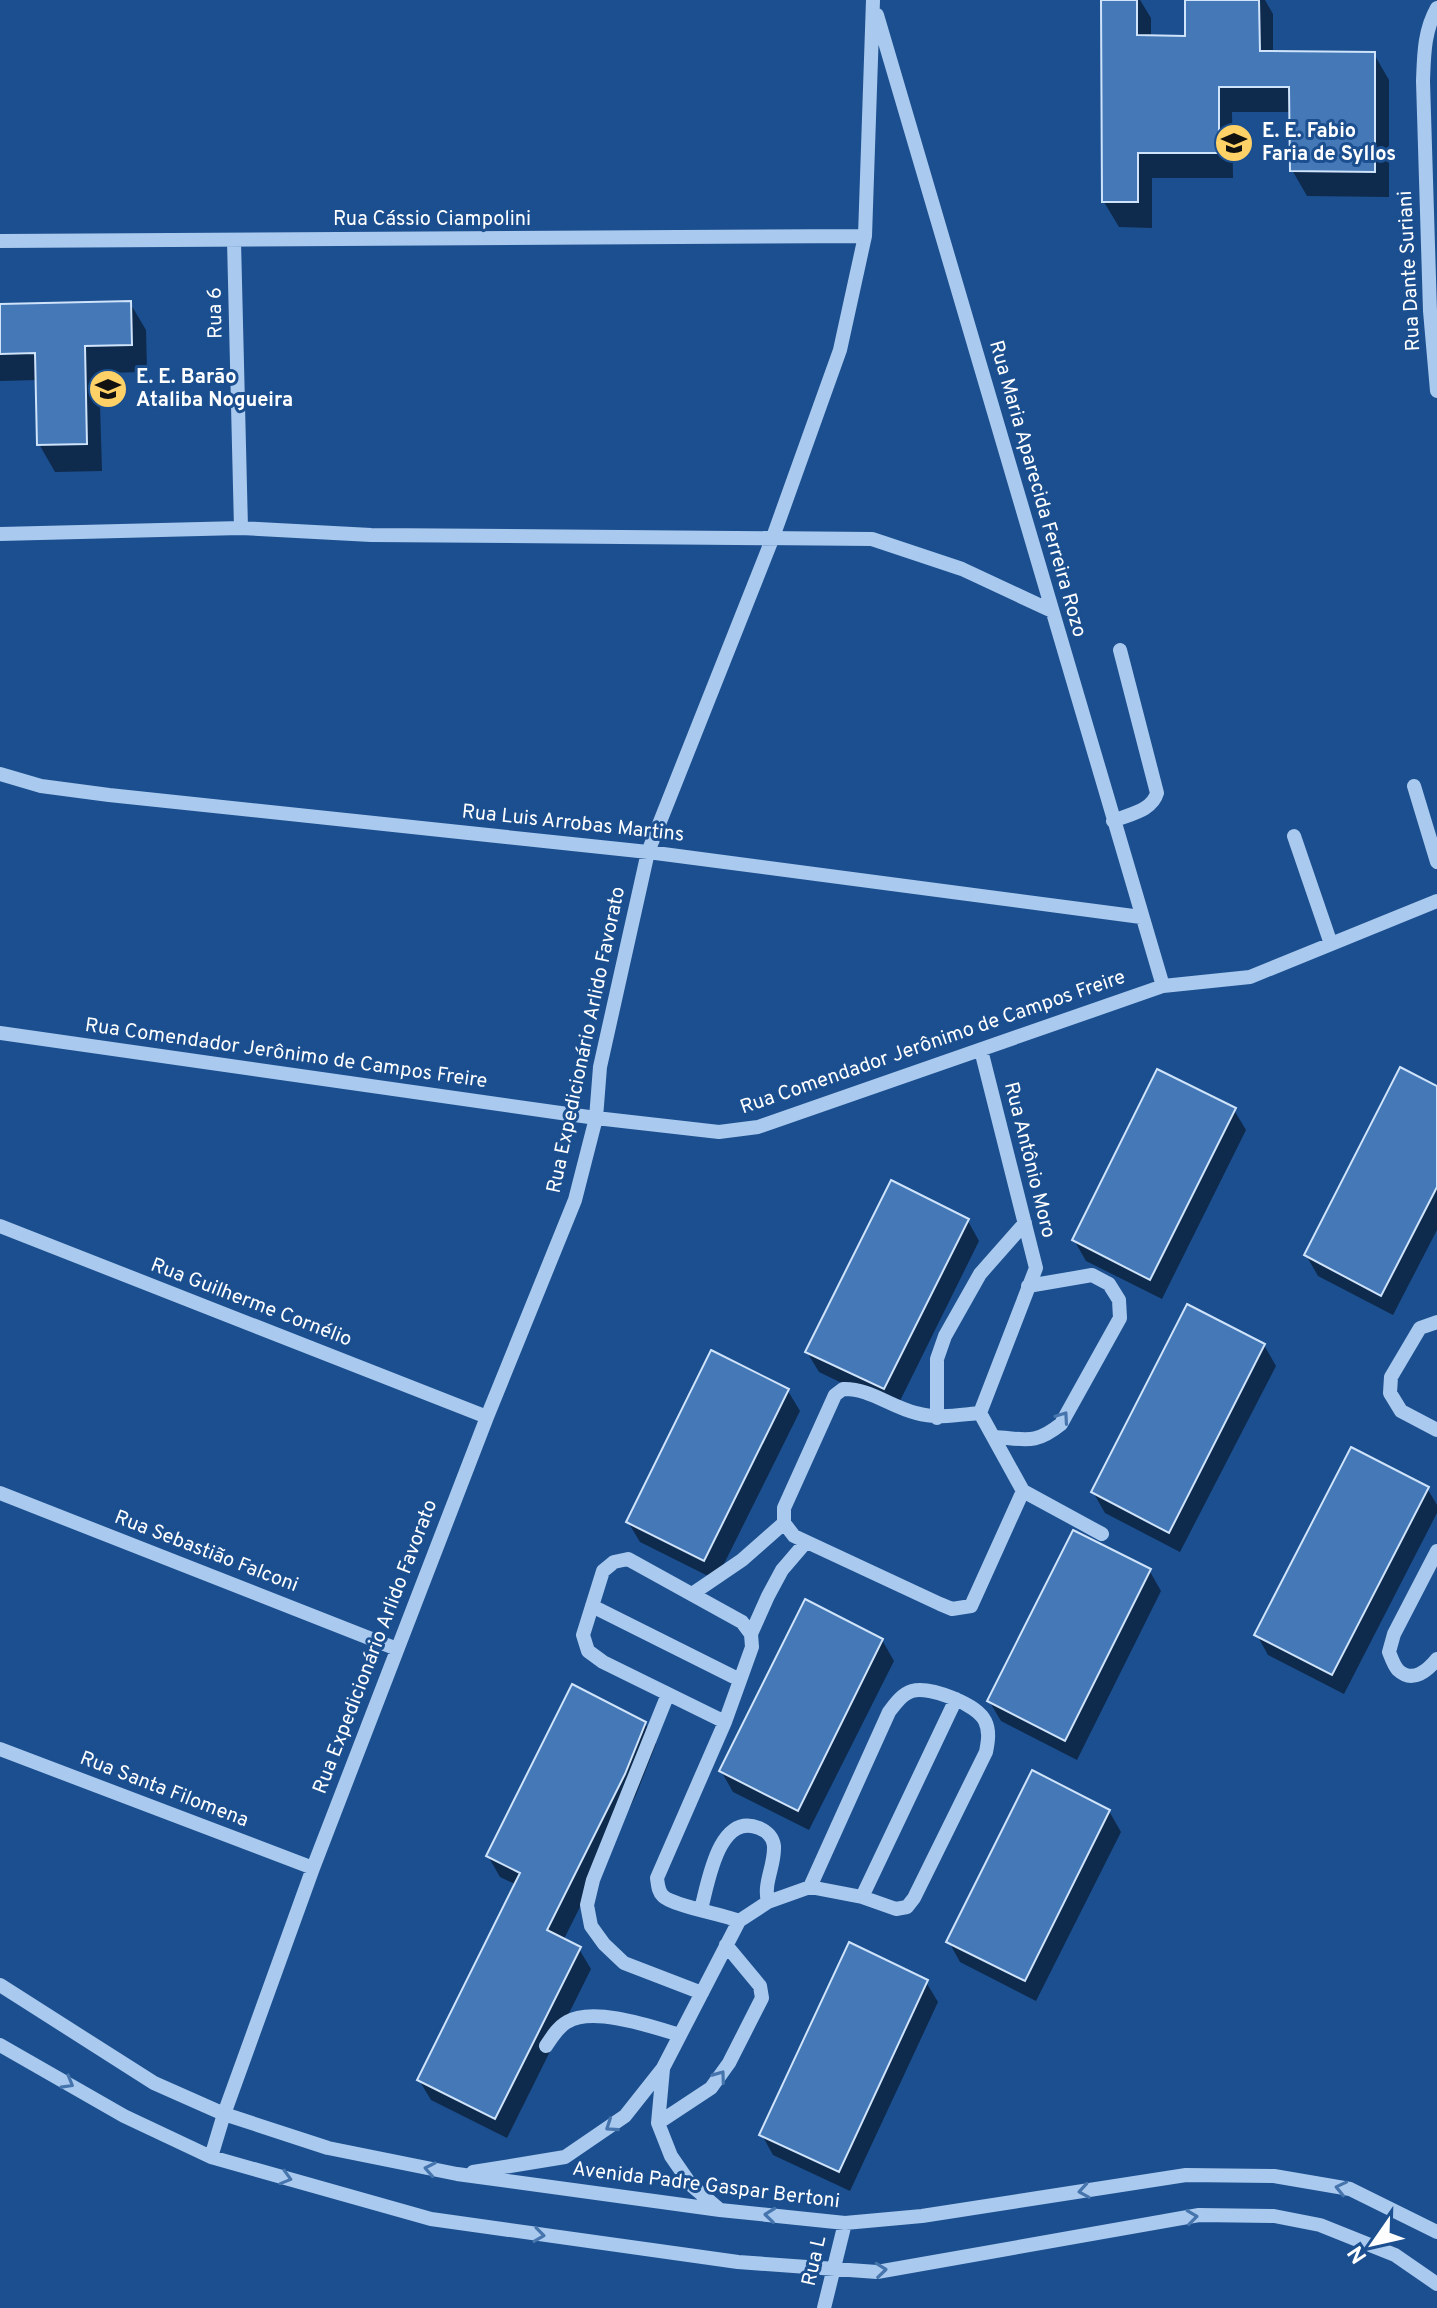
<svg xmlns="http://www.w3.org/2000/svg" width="1437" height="2308" font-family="Overpass,sans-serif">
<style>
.shadow{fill:#0007}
.building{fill:#4478b7;stroke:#cfe3fa;stroke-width:2}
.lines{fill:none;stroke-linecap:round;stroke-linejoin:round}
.minor{stroke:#a9c9ee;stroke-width:14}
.oneway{stroke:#4674ac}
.labels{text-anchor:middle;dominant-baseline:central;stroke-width:6;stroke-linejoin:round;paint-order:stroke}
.poi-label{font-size:20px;font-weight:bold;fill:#fff;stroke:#1b4f8f;text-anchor:start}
.street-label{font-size:20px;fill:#fff;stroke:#1b4f8f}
</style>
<rect width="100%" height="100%" fill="#1b4f8f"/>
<path class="shadow" d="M1103 0H1140L1151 18V38H1187V0H1265L1273 14V53L1374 54 1389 80V197L1307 196 1292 170V112H1232L1233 178H1152V228L1119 227 1104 202Z
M130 303 146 330 147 372 99 373 102 471 55 472 39 444 38 380 0 381V306Z
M1437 1088V1230L1393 1315 1318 1276 1306 1255Z
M1234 1110 1246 1130 1162 1299 1086 1261 1074 1240Z
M968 1221 979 1241 896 1409 819 1372 807 1352Z
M1264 1345 1276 1366 1180 1552 1105 1513 1093 1492Z
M788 1391 800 1411 716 1580 640 1542 628 1522Z
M1427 1488 1437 1505V1513L1344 1694 1268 1655 1257 1635Z
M1149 1570 1161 1591 1077 1760 1001 1721 989 1701Z
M882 1640 894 1661 809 1830 733 1792 721 1771Z
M645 1723 656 1744 636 1795 563 1941 579 1949 591 1969 507 2138 431 2100 419 2080 517 1885 500 1877 488 1856Z
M1109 1811 1121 1832 1036 2001 960 1962 949 1942Z
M926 1982 938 2002 850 2191 773 2155 762 2135Z"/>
<path class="building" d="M1101 0H1137V35L1185 36V0H1259L1260 51 1375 52V172L1290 171 1289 87H1219V153H1138V202H1102Z
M131 301 132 345 85 346 87 444 37 445 35 353 0 354V304Z
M1400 1067 1437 1086V1187L1381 1296 1304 1255Z
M1157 1069 1236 1108 1150 1280 1072 1240Z
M891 1180 969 1219 884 1389 805 1352Z
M1187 1304 1265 1344 1169 1533 1091 1492Z
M711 1350 789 1389 704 1561 626 1522Z
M1351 1447 1429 1487 1332 1675 1254 1635Z
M1073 1530 1151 1569 1065 1741 987 1701Z
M805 1599 883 1639 798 1811 719 1771Z
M572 1684 646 1722 625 1774 547 1930 581 1947 495 2119 417 2080 520 1873 486 1856Z
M1032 1770 1110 1810 1025 1981 946 1942Z
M849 1942 928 1980 839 2172 759 2135Z"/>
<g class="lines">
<path class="minor" d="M1437 8C1424 31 1424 55 1423 81L1430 311 1437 391
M877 15 1163 986
M0 241 865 236
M234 241 241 528
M0 534 241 528 371 535 872 539 962 569 1052 611
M0 774 41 786 109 795 648 852 1141 917
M1414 786 1437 862
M1113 821C1129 814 1152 811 1157 793L1120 650
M1294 836 1331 944
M0 1033 596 1118 719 1132 758 1127 1163 986 1250 977 1437 901
M0 1226 487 1417
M1437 1322 1420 1328 1391 1377 1390 1393 1401 1411 1437 1430
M843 1389C869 1388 891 1407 916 1413 937 1419 958 1415 980 1413L1023 1491 971 1606 952 1609 940 1604 794 1536 784 1523V1508L835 1395Z
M980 1413 1036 1268 981 1050
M937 1418V1359L945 1336 980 1274 1025 1223
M994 1437C1026 1439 1035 1445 1061 1424L1120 1318 1119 1300 1109 1284 1092 1275 1028 1286
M1023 1491 1102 1534
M0 1493 397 1649
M1437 1551 1394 1634 1389 1652C1391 1657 1394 1666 1398 1670 1413 1684 1428 1670 1437 1659
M692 1594 742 1560 784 1523
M592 1606 740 1680
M751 1634 768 1596 782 1570 806 1542
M668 1694 593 1880 587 1905 591 1926 604 1944 624 1963 702 1993
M725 1722 603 1662 588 1651 583 1635 603 1571 614 1562 628 1559 742 1622 751 1634 752 1647 725 1722 657 1878C658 1885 658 1891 663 1896 671 1905 724 1915 739 1921
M0 1749 313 1868
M862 1897 956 1699
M701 1909C708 1884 718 1812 759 1828 767 1831 773 1838 774 1846 775 1866 763 1883 768 1902
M0 1985 154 2083 224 2114 328 2148 457 2174 720 2210 845 2223 922 2216 1186 2175 1274 2176 1350 2189 1437 2232
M0 2045 124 2116 211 2157 431 2219 738 2262 877 2272 1199 2215 1274 2216 1320 2225 1395 2255 1437 2284
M546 2046C552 2037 558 2027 567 2022 593 2006 653 2027 680 2035
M663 2069 658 2123 671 2156 691 2185 720 2210
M658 2123 711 2088 729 2063 762 1998 760 1986 726 1945
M211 2157 224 2114 313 1868 487 1417 575 1200 596 1118 600 1067 648 852 773 537 840 350 865 236 873 0
M473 2172 565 2157 625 2116 663 2068 739 1921 768 1902 810 1887 862 1897 896 1909 907 1907 914 1898 986 1752C988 1742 990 1731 985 1721 977 1704 930 1686 912 1691 902 1694 895 1704 889 1712L810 1887
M824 2308 845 2223"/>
</g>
<defs><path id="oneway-chevron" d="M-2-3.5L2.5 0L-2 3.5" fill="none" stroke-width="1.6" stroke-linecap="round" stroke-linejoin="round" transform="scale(2)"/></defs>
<g class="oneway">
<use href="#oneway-chevron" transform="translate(1063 1417) rotate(-55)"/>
<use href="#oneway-chevron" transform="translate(720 2076) rotate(-54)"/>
<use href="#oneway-chevron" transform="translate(68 2083) rotate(30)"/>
<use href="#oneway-chevron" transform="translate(611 2126) rotate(146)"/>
<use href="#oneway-chevron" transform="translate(430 2169) rotate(-169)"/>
<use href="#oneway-chevron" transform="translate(286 2178) rotate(16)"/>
<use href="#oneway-chevron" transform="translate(1341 2188) rotate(-167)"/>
<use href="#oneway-chevron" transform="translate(1084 2191) rotate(171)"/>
<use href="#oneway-chevron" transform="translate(770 2215) rotate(-174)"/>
<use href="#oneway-chevron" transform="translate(1192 2217) rotate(-7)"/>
<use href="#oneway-chevron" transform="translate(539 2235) rotate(8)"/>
<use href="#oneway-chevron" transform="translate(881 2270) rotate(-6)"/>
</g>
<defs>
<g id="school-disc" transform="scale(2)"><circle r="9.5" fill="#ffd166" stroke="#1b4f8f"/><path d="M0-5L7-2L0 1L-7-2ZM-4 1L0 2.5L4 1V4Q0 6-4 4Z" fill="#111"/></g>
</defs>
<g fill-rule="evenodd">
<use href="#school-disc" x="1234" y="143"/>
<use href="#school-disc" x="108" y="389"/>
</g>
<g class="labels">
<g class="poi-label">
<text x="1262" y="132">E. E. Fabio<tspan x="1262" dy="23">Faria de Syllos</tspan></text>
<text x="136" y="378">E. E. Barão<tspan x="136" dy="23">Ataliba Nogueira</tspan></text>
</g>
<g class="street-label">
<text x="432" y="220">Rua Cássio Ciampolini</text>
<text transform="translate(1410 271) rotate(-93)">Rua Dante Suriani</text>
<text transform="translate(216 313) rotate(-91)">Rua 6</text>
<text transform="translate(1037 489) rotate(74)">Rua Maria Aparecida Ferreira Rozo</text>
<text transform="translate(573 824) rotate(6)">Rua Luis Arrobas Martins</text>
<text transform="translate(587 1040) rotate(-78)">Rua Expedicionário Arlido Favorato</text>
<text transform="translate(933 1043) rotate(-19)">Rua Comendador Jerônimo de Campos Freire</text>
<text transform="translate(286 1054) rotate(8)">Rua Comendador Jerônimo de Campos Freire</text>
<text transform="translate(1029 1160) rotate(76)">Rua Antônio Moro</text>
<text transform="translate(251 1303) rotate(21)">Rua Guilherme Cornélio</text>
<text transform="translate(206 1552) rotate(21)">Rua Sebastião Falconi</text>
<text transform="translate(376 1647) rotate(-69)">Rua Expedicionário Arlido Favorato</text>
<text transform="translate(164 1790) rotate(21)">Rua Santa Filomena</text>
<text transform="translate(706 2186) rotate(7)">Avenida Padre Gaspar Bertoni</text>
<text transform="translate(815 2261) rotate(-77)">Rua L</text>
</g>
</g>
<g transform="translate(1373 2244) rotate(236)" stroke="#1b4f8f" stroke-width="6" paint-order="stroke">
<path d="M0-6L14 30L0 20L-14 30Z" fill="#ffffff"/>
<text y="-12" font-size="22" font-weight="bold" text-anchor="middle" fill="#ffffff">N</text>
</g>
</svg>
